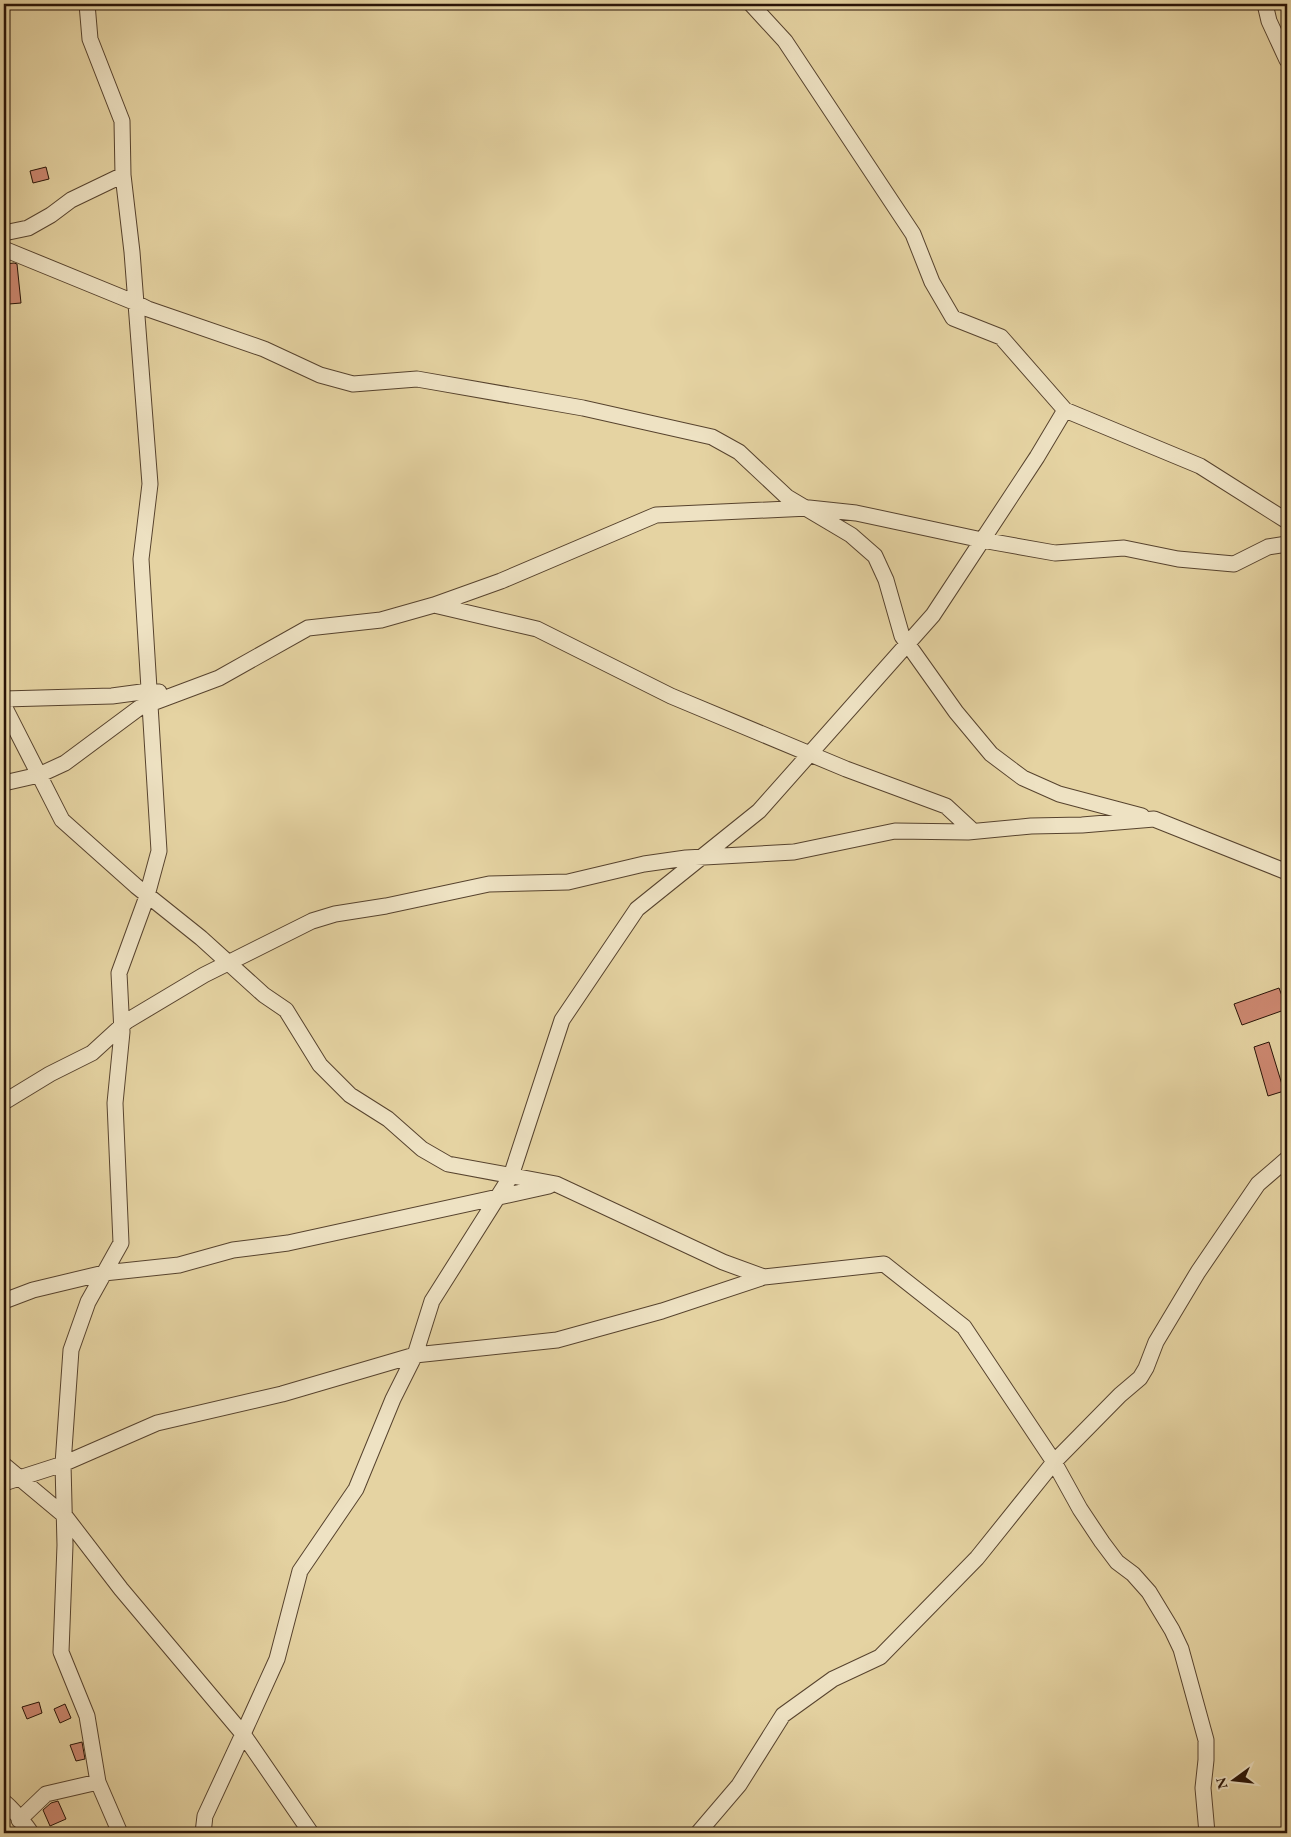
<svg xmlns="http://www.w3.org/2000/svg" width="1291" height="1837" font-family="'EB Garamond',serif">
<style>
.building{fill:#ce8972;stroke:#281307}
.lines{fill:none;stroke-linecap:round;stroke-linejoin:round}
.minor-casing{stroke:#57432e;stroke-width:17}
.minor{stroke:#eee2c3;stroke-width:15}
</style>
<rect width="100%" height="100%" fill="#e5d3a2"/>
<filter id="stains"><feTurbulence type="fractalNoise" baseFrequency=".004" numOctaves="4"/><feColorMatrix values="0 0 0 0 .2 0 0 0 0 .09 0 0 0 0 .02 0 0 0 .5 -.17"/></filter>
<radialGradient id="worn" r=".72"><stop offset=".6" stop-color="#630" stop-opacity="0"/><stop offset="1" stop-color="#630" stop-opacity=".3"/></radialGradient>
<path class="building" d="M46 167 49 179 33 183 30 171Z
M14 263 17 264 21 303 9 304 5 264Z
M1279 988 1287 1009 1242 1025 1234 1004Z
M1269 1042 1284 1091 1268 1096 1254 1047Z
M39 1702 42 1713 27 1719 22 1707Z
M65 1704 71 1718 60 1723 54 1709Z
M82 1742 85 1759 76 1761 70 1745Z
M58 1801 66 1819 50 1826 43 1810 51 1803Z"/>
<g class="lines">
<g class="minor-casing">
<path id="minor" d="M87 4 90 39 122 121 123 175 132 252 150 484 141 559 159 851 146 899 119 973 122 1032 115 1103 121 1243 88 1302 71 1350 63 1464 65 1545 61 1652 87 1716 98 1782 120 1833
M1265 4 1269 21 1287 60
M4 233 28 228 51 215 71 200 123 175
M4 249 136 303 148 309 264 349 320 375 353 384 417 379 583 408 712 437 739 452 787 497 851 535 875 556 886 580 902 636 956 712 991 754 1023 778 1059 794 1142 816
M1065 410 1200 466 1287 521
M434 605 501 581 656 515 809 508 856 513 982 540 1055 553 1124 548 1178 559 1234 564 1268 547 1287 544
M4 699 112 696 149 691 159 692
M4 706 62 820 136 886 201 938 264 995 286 1010 320 1065 350 1095 388 1119 422 1149 448 1164 556 1184 723 1262 764 1277
M4 783 39 775 65 763 139 708 219 678 308 628 381 620 434 605 537 629 671 696 846 769 946 806 973 831
M4 1102 50 1074 92 1053 127 1021 204 975 312 921 335 914 386 906 489 884 568 882 644 864 686 858 794 852 895 831 968 832 1031 826 1082 825 1154 819 1287 872
M4 1301 33 1290 104 1273 179 1265 233 1250 288 1243 549 1186
M4 1465 65 1516 121 1589 243 1734 205 1816 203 1833
M4 1483 63 1464 157 1423 282 1394 415 1355 557 1340 662 1311 764 1277 884 1264 964 1327 1054 1462 1080 1509 1102 1542 1117 1562 1133 1574 1149 1592 1172 1630 1181 1649 1206 1740V1760L1203 1788 1207 1833
M4 1802C10 1806 27 1826 31 1833
M19 1820 46 1794 98 1782
M311 1833 243 1734 277 1659 300 1571 356 1489 393 1399 415 1355 432 1301 511 1176 562 1020 637 909 759 811 933 615 1037 457 1065 410 1001 337 953 318 932 282 913 234 785 41 751 4
M698 1833 739 1785 783 1715 833 1679 880 1657 977 1558 1054 1462 1120 1395 1140 1378 1146 1368 1156 1342 1198 1272 1258 1184 1287 1159"/>
</g>
<use href="#minor" class="minor"/>
</g>
<rect width="1291" height="1837" fill="none" stroke="#e5d3a2" stroke-width="20"/>
<rect x="5" y="5" width="1281" height="1827" fill="none" stroke="#281307" stroke-width="2.5"/>
<rect x="10" y="10" width="1271" height="1817" fill="none" stroke="#281307"/>
<g transform="translate(1234 1780) rotate(255)" stroke="#eee2c3" stroke-width="4" paint-order="stroke">
<path d="M0-4L9 19L0 12L-9 19Z" fill="#281307"/>
<text y="-8" font-size="14" font-weight="bold" text-anchor="middle" fill="#281307">N</text>
</g>
<rect width="100%" height="100%" filter="url(#stains)"/>
<rect width="100%" height="100%" fill="url(#worn)"/>
</svg>
